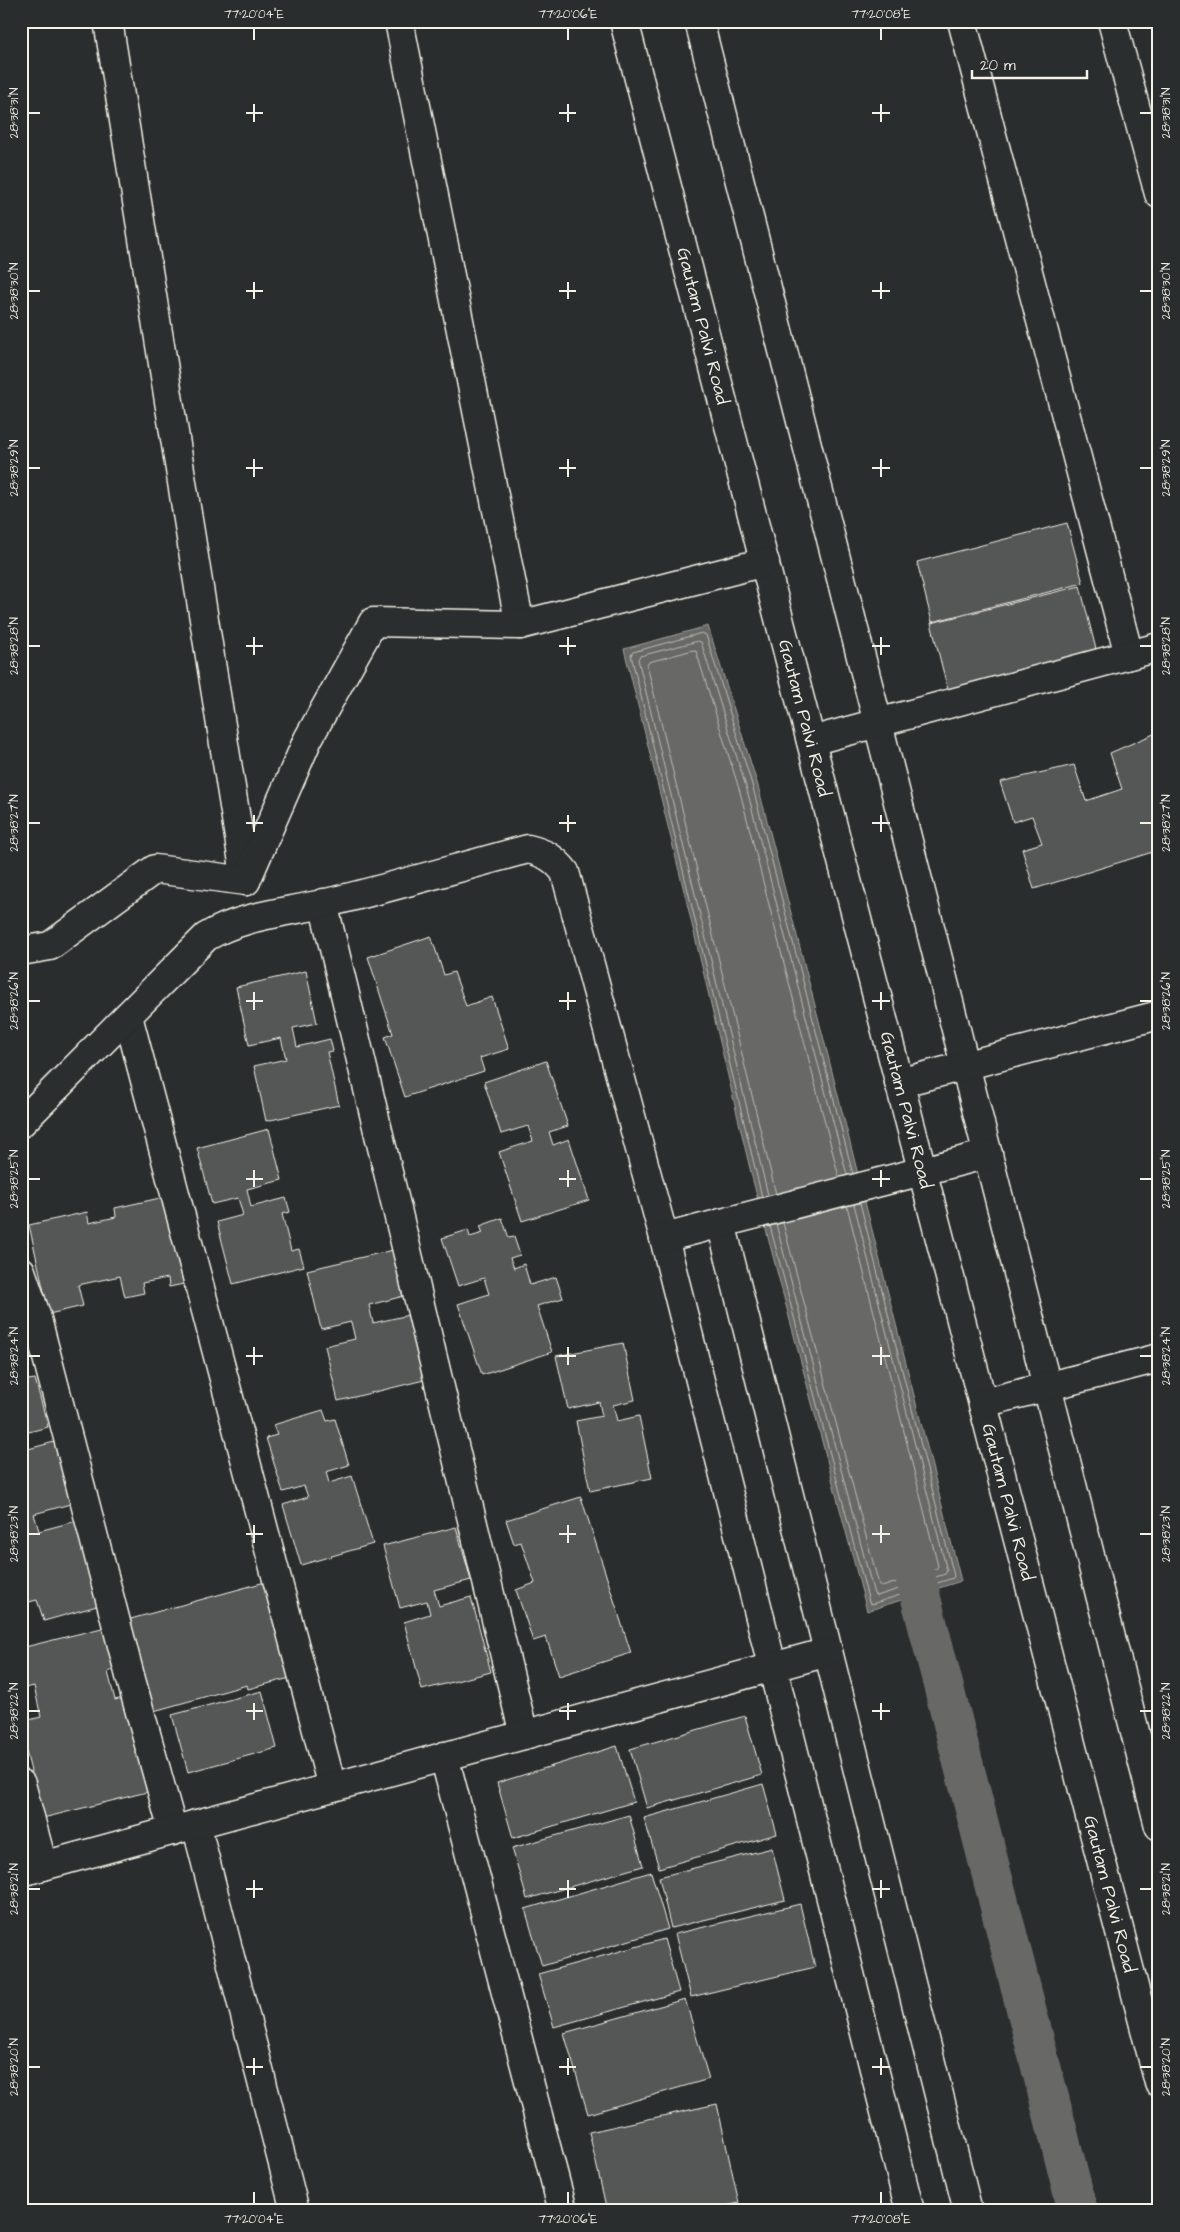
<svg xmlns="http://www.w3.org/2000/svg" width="1180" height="2232" font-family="'Architects Daughter',sans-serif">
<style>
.water{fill:#676866;stroke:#9f9f9a}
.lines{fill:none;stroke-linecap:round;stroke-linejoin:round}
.shore{stroke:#bcbab4;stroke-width:1}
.canal{stroke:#676866;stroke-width:40}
.building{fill:#555756;stroke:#f4f1e8}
.street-casing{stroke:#f4f1e8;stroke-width:31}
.street{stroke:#2a2d2e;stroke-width:28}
.ticks{fill:none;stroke:#f4f1e8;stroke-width:2}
.labels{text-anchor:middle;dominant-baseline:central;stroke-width:5;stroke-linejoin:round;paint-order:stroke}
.street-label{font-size:19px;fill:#f4f1e8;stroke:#2a2d2e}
.neatline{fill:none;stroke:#f4f1e8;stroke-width:2}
.ticks-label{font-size:12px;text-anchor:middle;fill:#f4f1e8}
</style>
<rect width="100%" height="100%" fill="#2a2d2e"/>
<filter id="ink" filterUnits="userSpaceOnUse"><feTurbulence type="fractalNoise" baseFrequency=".02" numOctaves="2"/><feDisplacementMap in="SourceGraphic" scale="10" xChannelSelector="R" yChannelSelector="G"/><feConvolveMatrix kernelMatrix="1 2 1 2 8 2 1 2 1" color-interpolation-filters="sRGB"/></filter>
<g filter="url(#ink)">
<path class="water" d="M708 626 758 786 824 1040 961 1581 867 1611 752 1177 686 899 624 649Z"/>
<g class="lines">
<path class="shore" d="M776 1194 647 665 649 662 693 650 696 651 740 792 839 1177
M768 1195 638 659 640 656 698 641 701 642 747 790 847 1175
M762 1197 631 655 633 652 702 633 706 635 753 788 853 1174
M783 1223 879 1585 882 1587 936 1569 938 1566 847 1206
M776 1224 874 1594 877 1596 945 1574 947 1571 854 1204
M770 1226 869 1602 872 1604 953 1578 954 1576 860 1203"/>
<path class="canal" d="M906 1540 1078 2211"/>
</g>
<path class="building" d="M1067 523 1083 583 932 622 917 562Z
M1080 586 1099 661 950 698 931 623Z
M1156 733 1159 742V850L1034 889 1022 849 1042 843 1032 816 1013 822 1000 782 1074 765 1086 801 1122 789 1110 753Z
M431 936 444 975 454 972 466 1006 492 997 509 1049 480 1058 484 1071 405 1097 385 1037 393 1034 368 957Z
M306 971 317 1023 293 1028 297 1047 330 1039 333 1051 327 1052 339 1105 266 1121 254 1066 286 1059 281 1038 249 1045 236 987Z
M546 1061 568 1126 549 1132 553 1145 569 1139 589 1200 522 1221 499 1152 533 1141 528 1126 501 1134 484 1082Z
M269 1129 282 1180 247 1189 251 1207 286 1198 290 1212 282 1214 291 1251 299 1249 304 1266 233 1284 217 1222 243 1215 238 1198 212 1204 197 1148Z
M169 1196 189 1283 169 1287 168 1278 142 1283 144 1293 125 1297 120 1276 78 1285 83 1306 49 1314 29 1225 87 1212 89 1223 116 1217 115 1208Z
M502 1218 509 1238 514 1237 520 1255 510 1258 514 1268 524 1264 530 1285 556 1277 563 1298 537 1306 552 1352 482 1375 458 1304 489 1294 484 1278 458 1286 442 1238 468 1230 470 1237 483 1233 480 1226Z
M393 1250 404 1296 369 1305 373 1323 409 1315 424 1380 338 1401 325 1346 355 1339 351 1322 321 1329 307 1270Z
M21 1328 25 1343 21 1344Z
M623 1343 635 1400 613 1405 617 1421 639 1416 652 1478 590 1491 576 1421 602 1416 599 1402 568 1409 556 1356Z
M21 1354 28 1380 35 1379 48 1427 21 1434Z
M323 1410 327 1421 335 1419 349 1465 326 1472 329 1483 352 1476 373 1544 301 1565 283 1505 308 1497 304 1486 283 1492 266 1438 277 1435 273 1425Z
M54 1442 74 1503 34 1514 39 1531 80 1520 104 1604 44 1621 37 1600 21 1604V1451Z
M581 1497 631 1653 559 1676 546 1637 533 1641 516 1590 535 1583 521 1542 514 1544 506 1520Z
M456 1527 471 1580 434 1590 439 1606 471 1597 491 1672 422 1690 404 1622 430 1614 427 1601 400 1608 383 1546Z
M276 1579 290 1678 248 1689 247 1685 143 1714 127 1620Z
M106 1627 116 1669 108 1672 115 1700 131 1696 155 1790 43 1818 21 1732V1722L41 1717 34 1686 21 1689V1648Z
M262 1691 277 1748 188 1772 172 1715Z
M745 1716 762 1775 647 1808 630 1749Z
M617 1746 634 1802 513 1838 497 1783Z
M763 1784 777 1834 659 1868 644 1818Z
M629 1815 643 1866 527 1899 512 1848Z
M772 1848 785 1900 671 1928 659 1877Z
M651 1872 668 1929 542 1966 525 1909Z
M800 1904 815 1967 691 1997 675 1934Z
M664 1939 679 1992 554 2027 538 1974Z
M685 1999 709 2079 588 2114 564 2033Z
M717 2104 739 2203 703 2211H607L589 2132Z"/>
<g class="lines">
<g class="street-casing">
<g id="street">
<path d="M108 21 246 881"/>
<path d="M399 21 520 625"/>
<path id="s1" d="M624 21 1159 2083"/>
<path d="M699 21 1159 1826"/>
<path d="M962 21 1129 655"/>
<path d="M1112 21 1159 194"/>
<path d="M811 741 1159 647"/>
<path d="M323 903 524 1735"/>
<path d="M21 951 50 946 155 869 246 881 308 739 373 622 520 625 765 562"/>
<path d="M128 1016 332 1787"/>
<path d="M899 1083 1159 1015"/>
<path d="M21 1123 206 937C241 916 283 913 322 904 391 888 459 867 528 849 545 853 554 858 565 872L664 1238 910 2211"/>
<path d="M721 1223 968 2211"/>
<path d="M664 1238 988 1154"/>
<path d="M21 1271 36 1315 130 1676 173 1831"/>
<path d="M983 1403 1159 1358"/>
<path d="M444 1756 563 2211"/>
<path d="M21 1784 43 1866"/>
<path d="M196 1824 295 2211"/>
<path d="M21 1872 828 1652"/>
</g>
</g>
<use href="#street" class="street"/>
</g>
</g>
<path class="ticks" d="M254 28V40M568 28V40M881 28V40M254 104V122M568 104V122M881 104V122M28 113H40M246 113H263M559 113H576M872 113H890M1140 113H1152M254 282V299M568 282V299M881 282V299M28 291H40M246 291H263M559 291H576M872 291H890M1140 291H1152M254 459V477M568 459V477M881 459V477M28 468H40M246 468H263M559 468H576M872 468H890M1140 468H1152M254 637V655M568 637V655M881 637V655M28 646H40M246 646H263M559 646H576M872 646H890M1140 646H1152M254 815V832M568 815V832M881 815V832M28 823H40M246 823H263M559 823H576M872 823H890M1140 823H1152M254 992V1010M568 992V1010M881 992V1010M28 1001H40M246 1001H263M559 1001H576M872 1001H890M1140 1001H1152M254 1170V1187M568 1170V1187M881 1170V1187M28 1179H40M246 1179H263M559 1179H576M872 1179H890M1140 1179H1152M254 1347V1365M568 1347V1365M881 1347V1365M28 1356H40M246 1356H263M559 1356H576M872 1356H890M1140 1356H1152M254 1525V1543M568 1525V1543M881 1525V1543M28 1534H40M246 1534H263M559 1534H576M872 1534H890M1140 1534H1152M254 1703V1720M568 1703V1720M881 1703V1720M28 1711H40M246 1711H263M559 1711H576M872 1711H890M1140 1711H1152M254 1880V1898M568 1880V1898M881 1880V1898M28 1889H40M246 1889H263M559 1889H576M872 1889H890M1140 1889H1152M254 2058V2075M568 2058V2075M881 2058V2075M28 2067H40M246 2067H263M559 2067H576M872 2067H890M1140 2067H1152M254 2192V2204M568 2192V2204M881 2192V2204"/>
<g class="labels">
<g class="street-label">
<text stroke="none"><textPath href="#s1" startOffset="315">Gautam Palvi Road</textPath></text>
<text stroke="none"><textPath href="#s1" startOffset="720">Gautam Palvi Road</textPath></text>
<text stroke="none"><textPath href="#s1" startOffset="1125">Gautam Palvi Road</textPath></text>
<text stroke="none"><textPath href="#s1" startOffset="1530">Gautam Palvi Road</textPath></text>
<text stroke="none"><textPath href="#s1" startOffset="1935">Gautam Palvi Road</textPath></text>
</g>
</g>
<rect width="1180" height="2232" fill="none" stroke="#2a2d2e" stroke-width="55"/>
<path d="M972 70v8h115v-8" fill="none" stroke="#f4f1e8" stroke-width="2.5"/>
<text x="980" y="70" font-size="15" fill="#f4f1e8" stroke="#2a2d2e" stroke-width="4" paint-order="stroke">20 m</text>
<rect x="28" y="28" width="1124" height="2176" class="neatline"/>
<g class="ticks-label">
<text x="254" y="18">77°20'04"E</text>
<text x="568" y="18">77°20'06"E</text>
<text x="881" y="18">77°20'08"E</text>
<text transform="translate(14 113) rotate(-90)" y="4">28°38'31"N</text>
<text transform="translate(1166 113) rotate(-90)" y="4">28°38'31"N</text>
<text transform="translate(14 291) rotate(-90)" y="4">28°38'30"N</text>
<text transform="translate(1166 291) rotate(-90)" y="4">28°38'30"N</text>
<text transform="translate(14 468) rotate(-90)" y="4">28°38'29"N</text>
<text transform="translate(1166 468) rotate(-90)" y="4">28°38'29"N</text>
<text transform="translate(14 646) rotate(-90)" y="4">28°38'28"N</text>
<text transform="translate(1166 646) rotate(-90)" y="4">28°38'28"N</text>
<text transform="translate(14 823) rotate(-90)" y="4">28°38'27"N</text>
<text transform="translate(1166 823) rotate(-90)" y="4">28°38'27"N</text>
<text transform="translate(14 1001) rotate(-90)" y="4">28°38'26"N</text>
<text transform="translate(1166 1001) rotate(-90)" y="4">28°38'26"N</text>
<text transform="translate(14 1179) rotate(-90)" y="4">28°38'25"N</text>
<text transform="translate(1166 1179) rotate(-90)" y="4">28°38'25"N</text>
<text transform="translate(14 1356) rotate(-90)" y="4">28°38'24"N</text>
<text transform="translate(1166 1356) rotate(-90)" y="4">28°38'24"N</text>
<text transform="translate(14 1534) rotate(-90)" y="4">28°38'23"N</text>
<text transform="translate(1166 1534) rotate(-90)" y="4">28°38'23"N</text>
<text transform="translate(14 1711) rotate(-90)" y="4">28°38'22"N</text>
<text transform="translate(1166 1711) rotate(-90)" y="4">28°38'22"N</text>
<text transform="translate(14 1889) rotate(-90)" y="4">28°38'21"N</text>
<text transform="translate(1166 1889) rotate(-90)" y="4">28°38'21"N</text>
<text transform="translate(14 2067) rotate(-90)" y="4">28°38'20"N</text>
<text transform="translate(1166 2067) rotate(-90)" y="4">28°38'20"N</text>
<text x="254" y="2223">77°20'04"E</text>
<text x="568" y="2223">77°20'06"E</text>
<text x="881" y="2223">77°20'08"E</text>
</g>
</svg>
